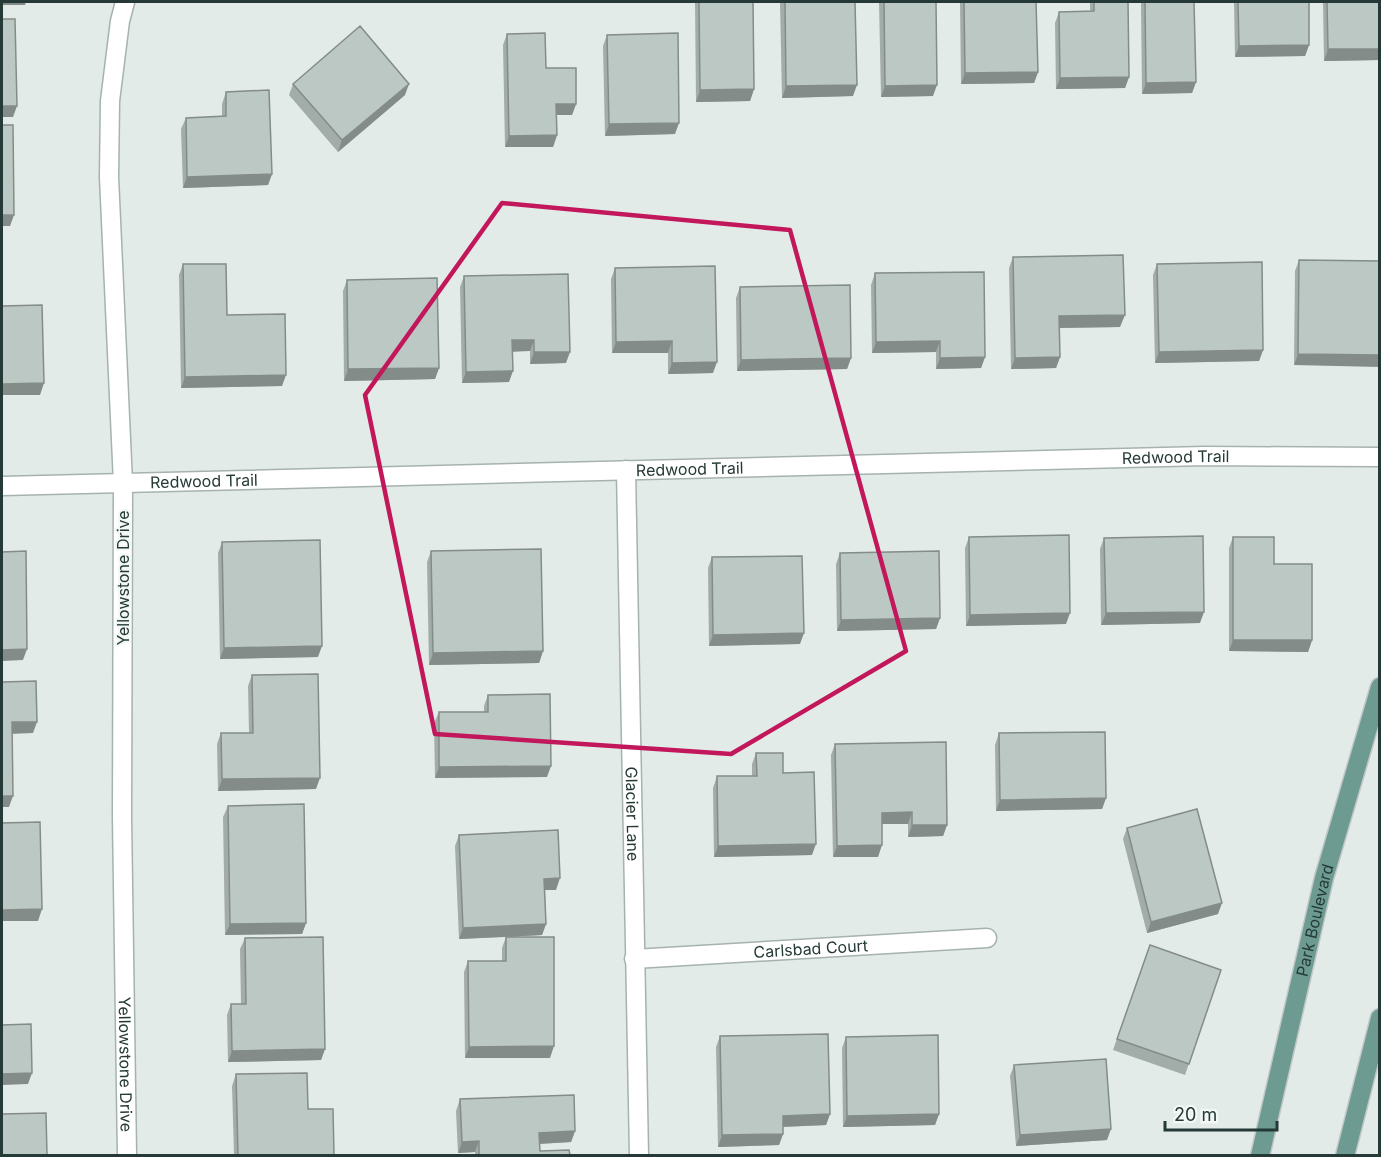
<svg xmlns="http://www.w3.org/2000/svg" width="1381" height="1157" font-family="Inter,sans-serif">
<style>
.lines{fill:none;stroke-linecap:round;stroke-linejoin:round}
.minor-casing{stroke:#a6b2af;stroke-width:21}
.major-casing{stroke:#c2c8c7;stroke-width:21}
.minor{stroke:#fff;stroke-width:18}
.major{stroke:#6d9b92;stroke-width:18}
.wall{fill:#a2aca9}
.shaded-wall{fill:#848c89}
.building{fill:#bcc8c4;stroke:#848c89;stroke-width:1.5}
.marked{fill:none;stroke:#c2185b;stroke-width:4.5;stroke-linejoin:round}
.labels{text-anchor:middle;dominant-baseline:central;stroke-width:4.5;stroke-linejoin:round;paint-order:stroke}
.street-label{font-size:16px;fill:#253a36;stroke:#f3f8f6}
</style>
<rect width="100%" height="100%" fill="#e3ebe8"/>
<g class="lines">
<g class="minor-casing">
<g id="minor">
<path id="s1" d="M125 2 120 21 110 101 109 177 123 483 122 817 127 1156"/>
<path id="s2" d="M626 470 639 1156"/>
<path id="s3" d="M2 486 1204 456 1380 457"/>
<path id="s4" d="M634 959 987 938"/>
</g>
</g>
<g class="major-casing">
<g id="major">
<path id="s5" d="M1260 1156 1324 878 1380 687"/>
<path d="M1345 1156 1380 1018"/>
</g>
</g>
<use href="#minor" class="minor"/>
<use href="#major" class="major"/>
</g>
<path class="wall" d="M695 2H753L754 89 750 101 696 102Z
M780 2H855L853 96 782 98Z
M879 2H936L933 96 881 97Z
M960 2H1036L1038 72 1034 83 961 84Z
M1090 2H1128L1129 77 1125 88 1056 89 1055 23 1059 12 1090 11Z
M1141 2H1194L1196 82 1192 93 1142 94Z
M1234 2H1309V45L1305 56 1235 57Z
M1323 2H1380V60L1324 61Z
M507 34 576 104 572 115H557V135L553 147H505L503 45Z
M607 35 675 134 605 136 603 46Z
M293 84 405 95 338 152 289 95Z
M226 92 272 174 268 185 183 188 181 129 186 118 222 116V104Z
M1013 257 1120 327 1059 328 1060 357 1056 368 1011 369 1009 268Z
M1299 260 1380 261 1294 365 1295 271Z
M183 264 227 315 282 386 181 388 179 275Z
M1157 264 1263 350 1259 361 1155 363 1153 275Z
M615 268 713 373 668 374V353H612L611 279Z
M875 273 985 357 981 368 936 369V352L872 353 871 285Z
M464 276 566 363 530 364V351H512L509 382 462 383 460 287Z
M347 280 439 368 435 379 344 381 343 291Z
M740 287 851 358 847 369 737 371 736 298Z
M969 537 1066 624 966 626 965 548Z
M1233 537 1274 564 1312 640 1308 652 1229 651V548Z
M1104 538 1200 623 1101 625 1100 549Z
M222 542 318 657 220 659 218 553Z
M431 551 543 651 539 663 429 665 427 562Z
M840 553 940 618 936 629 837 631 836 564Z
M712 557 800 644 709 646 708 568Z
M252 675 316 789 218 791 217 744 221 733H249L248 686Z
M488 695 547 777 435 778 434 723 439 712H484V706Z
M999 733 1106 798 1102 809 996 811 995 745Z
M835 744 947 825 943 836 908 837V824H882L878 857H833L831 755Z
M756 753 783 773 812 855 714 857 713 788 717 776H752V764Z
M228 806 306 923 302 934 225 935 223 817Z
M1127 828 1218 914 1147 933 1123 839Z
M459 835 556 890H545L546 924 542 935 508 937 550 1058H465L464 972 468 961H502V948L506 937 459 939 455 846Z
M245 938 325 1049 321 1060 228 1062 227 1015 231 1004H241L240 949Z
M1150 945 1221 970 1185 1075 1113 1050Z
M720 1036 830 1114 826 1125 783 1127V1134L779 1145 718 1147 716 1047Z
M846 1037 939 1114 935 1125 843 1127 842 1048Z
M1014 1065 1107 1140 1016 1146 1010 1076Z
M236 1074 308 1109 334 1155H234L232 1086Z
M460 1099 575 1131 571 1142 540 1144V1151L570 1155H475V1152L458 1153 456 1111Z"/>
<path class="shaded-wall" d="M2 2H26L25 5H2Z
M1309 45 1305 56 1235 57 1239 46Z
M1328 49H1380V60L1324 61Z
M1038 72 1034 83 961 84 965 73Z
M1129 77 1125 88 1056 89 1060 78Z
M1196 82 1192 93 1142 94 1146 83Z
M409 84 405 95 338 152 342 140Z
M857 85 853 96 782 98 786 86Z
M937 85 933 96 881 97 885 86Z
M754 89 750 101 696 102 700 90Z
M556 104H576L572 115H552Z
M2 106H17L13 117H2Z
M679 123 675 134 605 136 609 124Z
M557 135 553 147H505L509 136Z
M272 174 268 185 183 188 187 177Z
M2 215H14L10 226H2Z
M1125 315 1120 327 1055 328 1059 316Z
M512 340H534L530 351 508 352Z
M672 341 668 353H612L616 342Z
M940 341 936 352 872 353 876 342Z
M1263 350 1259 361 1155 363 1159 352Z
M534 352H570L566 363 530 364Z
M1298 354 1380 355V367L1294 365Z
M985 357 981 368 936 369 940 358Z
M1060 357 1056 368 1011 369 1015 358Z
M851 358 847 369 737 371 741 360Z
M717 362 713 373 668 374 672 363Z
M439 368 435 379 344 381 348 369Z
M513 371 509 382 462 383 466 372Z
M286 375 282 386 181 388 185 377Z
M44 383 40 395H2V384Z
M1204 612 1200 623 1101 625 1106 613Z
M1070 613 1066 624 966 626 970 615Z
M940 618 936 629 837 631 841 620Z
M804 633 800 644 709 646 713 635Z
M1233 640H1312L1308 652 1229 651Z
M322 646 318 657 220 659 224 648Z
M27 649 23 660 2 661V650Z
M543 651 539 663 429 665 433 653Z
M12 722H37L33 733 8 734Z
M551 766 547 777 435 778 439 767Z
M320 778 316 789 218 791 222 779Z
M2 796H13L9 807H2Z
M1106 798 1102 809 996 811 1000 800Z
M912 812 908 824H877L882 813Z
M912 825H947L943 836 908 837Z
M816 844 812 855 714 857 718 846Z
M882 845 878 857H833L837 846Z
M560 878 556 890H540L544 879Z
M1222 903 1218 914 1147 933 1151 922Z
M42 909 38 921H2V910Z
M306 923 302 934 225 935 230 924Z
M546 924 542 935 459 939 463 928Z
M554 1046 550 1058H465L469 1047Z
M325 1049 321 1060 228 1062 232 1051Z
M32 1073 28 1084 2 1085V1074Z
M830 1114 826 1125 778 1127 783 1116Z
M939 1114 935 1125 843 1127 847 1116Z
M1111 1129 1107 1140 1016 1146 1020 1135Z
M575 1131 571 1142 535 1144 539 1133Z
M783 1134 779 1145 718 1147 722 1135Z
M479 1141 475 1152 458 1153 462 1142Z"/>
<path class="building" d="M699 2H753L754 89 700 90Z
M785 2H855L857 85 786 86Z
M884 2H936L937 85 885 86Z
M964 2H1036L1038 72 965 73Z
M1094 2H1128L1129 77 1060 78 1059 12 1094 11Z
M1145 2H1194L1196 82 1146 83Z
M1238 2H1309V45L1239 46Z
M1327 2H1380V49H1328Z
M2 19H15L17 106H2Z
M360 26 409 84 342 140 293 84Z
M545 33 546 68H576V104H556L557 135 509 136 507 34Z
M678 33 679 123 609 124 607 35Z
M269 90 272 174 187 177 186 118 226 116V92Z
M2 125H13L14 215H2Z
M1123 255 1125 315 1059 316 1060 357 1015 358 1013 257Z
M1299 260 1380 261V355L1298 354Z
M1262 262 1263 350 1159 352 1157 264Z
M183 264H226L227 315 285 314 286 375 185 377Z
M715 266 717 362 672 363V341L616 342 615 268Z
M984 272 985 357 940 358V341L876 342 875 273Z
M568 274 570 352H534V340H512L513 371 466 372 464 276Z
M437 278 439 368 348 369 347 280Z
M850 285 851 358 741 360 740 287Z
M42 305 44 383 2 384V306Z
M1069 535 1070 613 970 615 969 537Z
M1203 536 1204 612 1106 613 1104 538Z
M1233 537H1274V564H1312V640H1233Z
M320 540 322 646 224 648 222 542Z
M541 549 543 651 433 653 431 551Z
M26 551 27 649 2 650V552Z
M939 551 940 618 841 620 840 553Z
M802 556 804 633 713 635 712 557Z
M318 674 320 778 222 779 221 733H253L252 675Z
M36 681 37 722H12L13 796H2V682Z
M550 694 551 766 439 767V712H488V695Z
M1105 732 1106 798 1000 800 999 733Z
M946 742 947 825H912V812L882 813V845L837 846 835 744Z
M756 753H783V773L814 772 816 844 718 846 717 776H757Z
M304 804 306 923 230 924 228 806Z
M1197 809 1222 903 1151 922 1127 828Z
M40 822 42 909 2 910V823Z
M558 830 560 878 544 879 546 924 463 928 459 835Z
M323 937 325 1049 232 1051 231 1004H246L245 938Z
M506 937H554V1046L469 1047 468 961H506Z
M1150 945 1221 970 1189 1064 1117 1039Z
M31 1024 32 1073 2 1074V1025Z
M828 1034 830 1114 783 1116V1134L722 1135 720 1036Z
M938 1035 939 1114 847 1116 846 1037Z
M1106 1059 1111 1129 1020 1135 1014 1065Z
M307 1073 308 1109H333L334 1155H238L236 1074Z
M574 1095 575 1131 539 1133 540 1151 569 1150 570 1155H479V1141L462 1142 460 1099Z
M46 1113 47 1155H2V1114Z"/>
<path class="marked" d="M502 203 790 230 906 651 731 754 435 734 365 395Z"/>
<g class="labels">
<g class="street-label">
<text stroke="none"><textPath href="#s3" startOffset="1174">Redwood Trail</textPath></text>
<text stroke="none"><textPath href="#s3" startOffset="688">Redwood Trail</textPath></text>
<text stroke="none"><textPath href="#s3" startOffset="202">Redwood Trail</textPath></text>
<text transform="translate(123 578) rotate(-90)">Yellowstone Drive</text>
<text stroke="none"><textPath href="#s2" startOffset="344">Glacier Lane</textPath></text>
<text stroke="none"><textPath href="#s5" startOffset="242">Park Boulevard</textPath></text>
<text stroke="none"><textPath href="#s4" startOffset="177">Carlsbad Court</textPath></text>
<text stroke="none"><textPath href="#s1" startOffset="1064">Yellowstone Drive</textPath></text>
</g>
</g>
<rect width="1381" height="1157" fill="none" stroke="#253a36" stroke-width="6"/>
<path d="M1165 1121v9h112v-9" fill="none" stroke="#253a36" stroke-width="3"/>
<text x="1174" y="1121" font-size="18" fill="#253a36" stroke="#f3f8f6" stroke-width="4.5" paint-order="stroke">20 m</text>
</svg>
